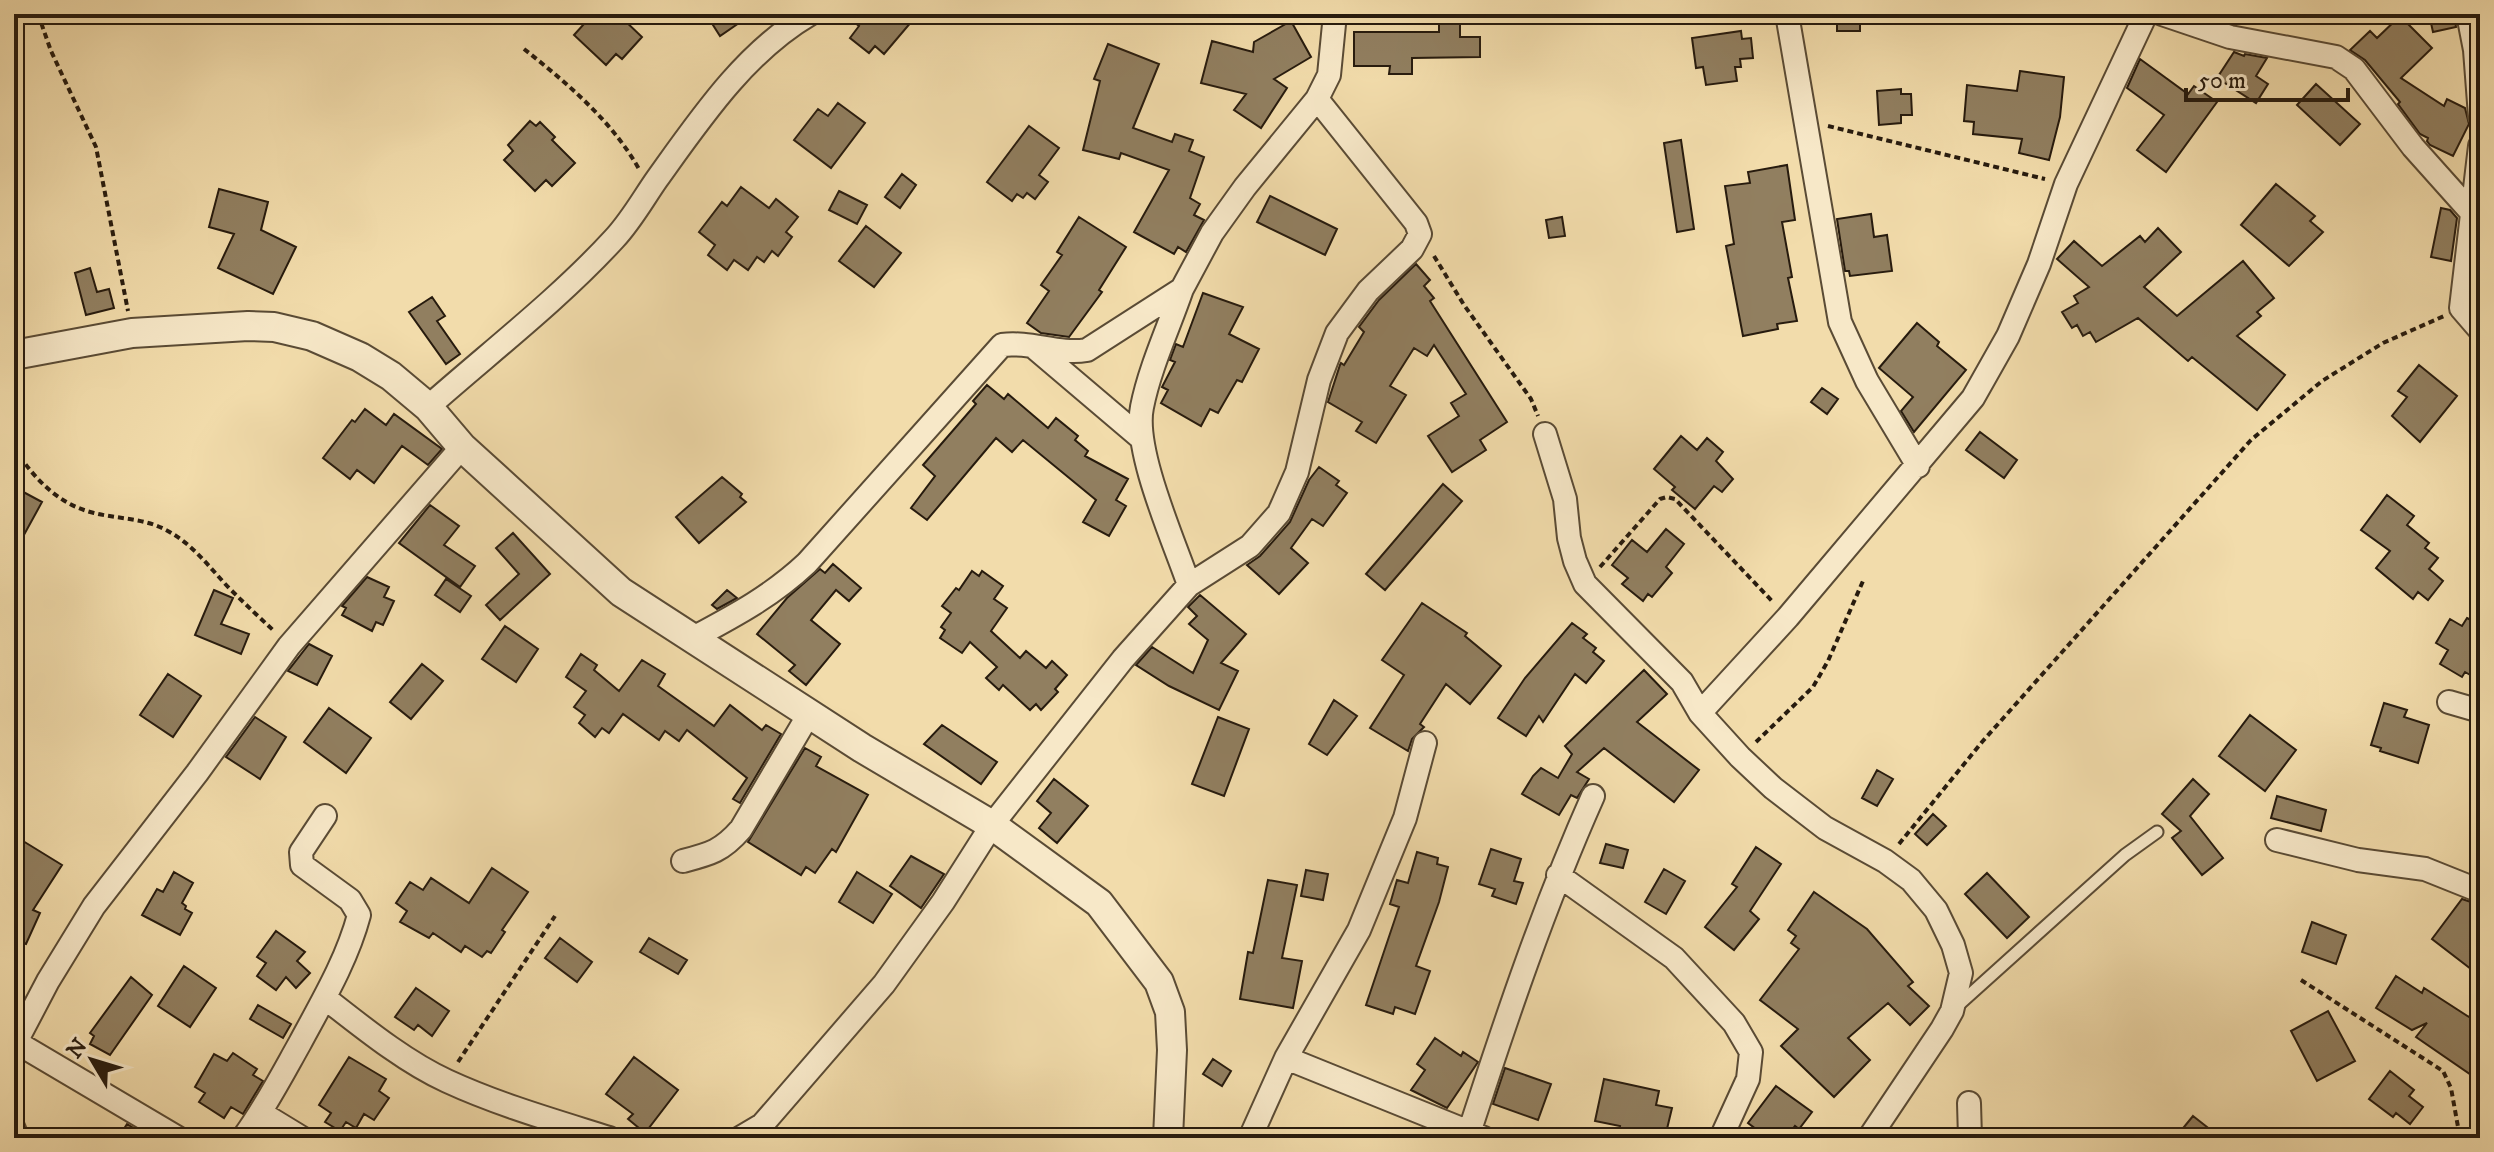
<svg xmlns="http://www.w3.org/2000/svg" width="2494" height="1152" font-family="'IM FELL DW Pica',serif">
<style>
.building{fill:#917f60;stroke:#271b0e;stroke-width:2}
.lines{fill:none;stroke-linecap:round;stroke-linejoin:round}
.service-casing{stroke:#5a4b35;stroke-width:15}
.minor-casing{stroke:#5a4b35;stroke-width:26}
.tertiary-casing{stroke:#5a4b35;stroke-width:32}
.path{stroke:#271b0e;stroke-width:4;stroke-dasharray:6 4;stroke-linecap:butt}
.service{stroke:#f7e8c8;stroke-width:11}
.minor{stroke:#f7e8c8;stroke-width:22}
.tertiary{stroke:#f7e8c8;stroke-width:28}
</style>
<rect width="100%" height="100%" fill="#f2dcab"/>
<filter id="stains"><feTurbulence type="fractalNoise" baseFrequency=".0025" numOctaves="4"/><feColorMatrix values="0 0 0 0 .2 0 0 0 0 .09 0 0 0 0 .02 0 0 0 .5 -.17"/></filter>
<radialGradient id="worn" r=".72"><stop offset=".6" stop-color="#630" stop-opacity="0"/><stop offset="1" stop-color="#630" stop-opacity=".3"/></radialGradient>
<path class="building" d="M593 14H608L617 22 621 17 642 37 622 59 616 54 606 65 574 35Z
M706 14H752L720 36Z
M844 14H918L884 54 875 46 869 53 850 38 859 26Z
M1460 14V37H1480V57L1412 58V74H1389L1390 66H1354V32H1439V15Z
M1837 14H1860V31H1837Z
M2429 14H2454L2456 27 2433 32Z
M2400 16 2432 48 2401 78 2444 106 2447 99 2465 108 2469 124 2453 156 2430 145 2427 141 2428 138 2420 134 2398 104 2400 102 2365 60 2350 50 2370 31 2377 38Z
M1291 21 1311 57 1274 79 1287 88 1261 128 1234 110 1246 94 1201 83 1212 41 1253 52 1254 42Z
M1741 31 1742 39 1751 38 1753 58 1740 59 1741 67H1735L1737 81 1706 85 1703 67 1696 68 1692 38Z
M1108 44 1159 64 1133 128 1172 142 1175 134 1193 140 1189 151 1204 157 1190 198 1200 204 1194 215 1204 220 1186 252 1178 247 1174 254 1134 232 1169 170 1121 153 1119 159 1083 150 1100 81 1094 79Z
M2234 52 2244 56 2245 54 2267 58 2256 76 2268 84 2256 103 2217 78Z
M2140 59 2188 94 2194 86 2217 102 2166 172 2137 150 2164 115 2127 88Z
M2020 71 2064 77 2060 117 2049 160 2019 153 2022 139 1973 134 1974 122 1964 121 1967 85 2017 91Z
M2316 84 2360 124 2340 145 2297 105Z
M1901 89V94H1911L1912 115H1901V123L1879 125 1877 91Z
M838 103 865 123 831 168 794 140 818 109 828 116Z
M530 121 536 126 540 122 555 137 552 140 575 163 552 186 546 180 535 191 504 160 513 151 508 145Z
M1029 126 1059 148 1039 175 1048 182 1035 199 1027 193 1023 198 1017 194 1012 201 987 182Z
M1681 140 1694 229 1677 232 1664 143Z
M1787 165 1795 220 1782 222 1792 277 1788 278 1797 321 1777 324 1778 329 1743 336 1726 246 1734 244 1725 186 1750 183 1748 172Z
M902 174 916 185 900 208 885 197Z
M2276 184 2315 216 2310 221 2323 232 2289 266 2241 225Z
M741 187 769 208 776 199 798 217 786 232 792 237 778 256 772 251 764 262 757 257 748 270 734 260 727 270 708 255 715 245 699 232 722 202 727 206Z
M219 189 268 202 261 230 296 247 273 294 218 268 234 234 209 227Z
M839 191 867 205 857 224 829 210Z
M1270 196 1337 229 1325 255 1257 222Z
M2441 208 2450 210 2457 218 2451 261 2431 257Z
M1871 214 1874 237 1887 235 1892 271 1850 276 1849 271H1845L1837 219Z
M1079 217 1126 247 1099 290 1102 292 1069 337 1041 333 1027 323 1049 291 1041 285 1062 255 1057 252Z
M1562 217 1565 236 1549 238 1546 220Z
M866 226 901 253 874 287 839 261Z
M2158 228 2181 252 2144 287 2177 316 2243 261 2274 298 2257 312 2261 316 2237 336 2285 375 2257 410 2192 357 2188 361 2138 318 2096 342 2090 332 2083 336 2077 325 2072 328 2062 312 2078 303 2074 296 2089 287 2057 259 2074 241 2102 266 2140 236 2145 242Z
M1416 264 1430 280 1424 286 1434 298 1430 301 1507 422 1480 440 1486 450 1452 472 1428 436 1459 416 1451 403 1466 394 1434 345 1427 356 1414 348 1390 386 1406 395 1376 443 1356 431 1362 422 1328 402 1340 365 1341 363 1344 365 1364 332 1359 327 1379 300Z
M90 268 97 292 109 289 114 308 86 315 75 273Z
M1203 293 1243 307 1229 334 1259 349 1242 382 1237 380 1218 413 1210 409 1201 426 1161 403 1168 390 1162 387 1175 362 1170 360 1176 344 1183 347Z
M432 297 445 316 437 321 460 354 446 364 409 312Z
M1917 323 1939 342 1937 346 1966 370 1914 432 1901 411 1913 397 1879 368Z
M2419 365 2457 396 2420 442 2392 416 2407 397 2398 391Z
M987 385 1004 399 1008 394 1048 428 1056 418 1078 436 1075 440 1088 451 1085 456 1128 479 1116 500 1126 506 1109 536 1083 522 1096 500 1023 440 1012 452 996 438 927 520 911 508 935 476 923 465 976 404 973 401Z
M1822 388 1838 399 1827 414 1811 402Z
M365 409 386 425 394 414 442 449 428 465 402 446 374 483 357 470 350 479 323 458 352 420 355 422Z
M1980 432 2017 460 2004 478 1966 450Z
M1681 436 1697 450 1707 438 1723 452 1716 461 1733 479 1722 492 1714 486 1695 509 1672 490 1675 487 1654 469Z
M1319 467 1339 481 1336 485 1347 493 1323 526 1312 519 1291 548 1308 563 1279 594 1247 565 1260 556 1290 522 1309 480Z
M722 477 742 494 740 497 746 502 699 543 676 517Z
M1443 484 1462 501 1385 590 1366 574Z
M14 487 42 502 14 553Z
M2387 495 2414 516 2407 525 2429 543 2425 548 2438 558 2429 569 2443 581 2428 600 2418 592 2413 599 2376 568 2390 551 2361 530Z
M430 505 459 526 444 545 475 566 460 587 399 543Z
M1666 529 1684 544 1666 567 1672 573 1652 597 1648 594 1643 601 1622 584 1628 578 1612 565 1632 540 1647 552Z
M513 533 550 574 500 620 486 605 519 574 496 548Z
M833 564 861 588 849 601 836 590 811 620 840 644 806 685 789 671 795 665 757 634 787 598 820 569 825 573Z
M972 571 979 576 982 571 1003 586 994 599 1007 608 991 631 1020 658 1026 651 1046 668 1052 661 1067 675 1055 689 1058 692 1041 710 1036 704 1030 710 1003 685 999 690 986 678 997 667 970 642 962 653 940 638 945 630 941 627 951 613 942 606 956 588 959 590Z
M367 577 389 587 384 597 394 601 383 625 376 622 372 631 342 615 346 608 342 606Z
M446 579 471 596 460 612 435 595Z
M214 590 233 598 221 624 249 634 241 654 195 635Z
M727 590 737 598 717 609 712 605Z
M1200 595 1246 634 1221 663 1238 671 1219 710 1169 686 1136 665 1152 647 1193 673 1208 640 1189 624 1197 616 1188 607Z
M1422 603 1467 633 1465 636 1501 666 1470 704 1446 684 1420 724 1424 727 1412 739 1408 751 1370 728 1404 675 1382 660Z
M2467 618 2480 625V662L2472 676 2465 672 2462 677 2440 664 2448 650 2436 643 2450 619 2462 626Z
M1572 623 1587 634 1583 638 1596 648 1593 652 1604 661 1586 683 1575 674 1543 722 1539 716 1526 736 1498 718 1525 678Z
M505 626 538 649 516 682 482 659Z
M309 644 332 656 317 685 288 671Z
M581 654 597 665 594 670 619 691 642 660 665 674 658 686 714 726 730 705 762 730 766 725 781 734 740 803 733 799 747 778 687 730 679 741 665 731 659 740 623 714 609 733 602 728 595 737 579 723 585 715 574 707 586 691 566 677Z
M422 664 443 681 411 719 390 702Z
M1644 670 1667 694 1637 722 1699 770 1674 802 1604 748 1577 772 1589 779 1577 798 1571 795 1559 815 1522 794 1533 776 1541 768 1558 778 1572 754 1565 746Z
M168 674 201 696 173 737 140 715Z
M1334 700 1357 716 1327 755 1309 744Z
M2384 703 2407 710 2404 717 2429 725 2418 763 2380 751 2381 748 2371 745Z
M329 708 371 738 346 773 304 742Z
M2250 715 2296 750 2265 791 2219 756Z
M255 717 286 737 260 779 226 757Z
M1218 717 1249 729 1224 796 1192 784Z
M942 725 997 762 981 784 924 744Z
M805 748 821 757 816 766 868 795 836 852 832 849 815 873 806 867 801 875 748 842Z
M1877 770 1893 779 1877 806 1862 798Z
M1054 779 1088 806 1057 843 1039 828 1051 813 1037 801Z
M2193 779 2209 794 2190 816 2223 858 2202 875 2172 838 2181 831 2162 814Z
M2277 796 2326 810 2321 831 2271 818Z
M1933 814 1946 826 1927 845 1915 834Z
M23 841 62 865 33 910 40 913 26 944 14 940V856Z
M1606 844 1628 850 1623 868 1600 863Z
M1756 847 1781 864 1750 911 1759 919 1734 950 1705 927 1737 887 1732 884Z
M1491 849 1521 859 1514 881 1523 883 1516 904 1492 896 1495 889 1479 884Z
M1417 852 1438 858 1437 864 1448 867 1439 902 1416 966 1430 971 1415 1014 1395 1007 1393 1014 1366 1005 1399 907 1390 904 1397 880 1408 883Z
M911 856 944 874 921 908 890 886Z
M492 868 528 892 502 930 505 932 491 953 487 951 482 957 465 946 461 952 433 933 429 938 400 922 407 911 396 903 410 882 423 890 431 878 469 903Z
M1664 869 1685 881 1666 914 1645 902Z
M1306 870 1328 874 1323 900 1301 896Z
M174 872 193 883 182 903 186 906 185 909 192 913 180 935 142 915 157 889 163 892Z
M857 872 892 894 873 923 839 902Z
M1987 873 2029 917 2007 938 1965 894Z
M1268 880 1297 885 1282 958 1302 961 1293 1008 1240 999 1248 952 1253 953Z
M1814 892 1867 929 1913 982 1908 986 1929 1006 1910 1025 1888 1003 1848 1038 1870 1060 1834 1097 1781 1046 1798 1029 1760 1000 1799 949 1791 943 1796 936 1788 930Z
M2462 899 2480 905V976L2432 939Z
M2312 922 2346 935 2336 964 2302 952Z
M276 931 305 952 297 961 310 973 296 988 286 977 276 990 257 976 266 963 257 957Z
M560 938 592 962 577 982 545 958Z
M649 938 687 960 678 974 640 952Z
M184 966 216 988 190 1027 158 1006Z
M2396 976 2422 993 2424 988 2469 1017 2480 1001V1081L2416 1037 2427 1023 2412 1030 2376 1008Z
M131 977 152 995 110 1055 90 1044 94 1036 90 1033Z
M416 988 449 1011 432 1036 418 1025 414 1030 395 1017Z
M258 1005 291 1024 283 1038 250 1019Z
M2328 1011 2355 1061 2317 1081 2291 1031Z
M1435 1038 1461 1056 1463 1052 1478 1062 1447 1108 1411 1090 1425 1070 1417 1064Z
M233 1053 257 1069 253 1075 263 1081 243 1114 231 1107 224 1118 199 1102 205 1093 195 1087 214 1054 227 1061Z
M349 1057 386 1079 379 1091 389 1098 374 1120 364 1114 356 1128 346 1122 340 1131 325 1122 331 1113 319 1105Z
M634 1057 678 1090 645 1133 628 1119 633 1114 606 1094Z
M1213 1059 1231 1071 1222 1086 1203 1074Z
M1505 1068 1551 1084 1538 1120 1493 1104Z
M2390 1071 2414 1090 2409 1096 2423 1107 2410 1124 2396 1113 2393 1117 2369 1099Z
M1604 1079 1659 1091 1656 1105 1672 1108 1666 1133 1648 1130 1647 1138H1618L1620 1126 1595 1121Z
M1776 1086 1812 1112 1799 1129 1795 1126 1786 1138H1768L1748 1123Z
M2193 1116 2221 1138H2175Z
M127 1124 150 1138H118Z"/>
<g class="lines">
<g class="service-casing">
<path id="service" d="M1955 1008 2125 855 2157 832"/>
</g>
<g class="minor-casing">
<path id="minor" d="M1787 14 1840 322 1867 381 1918 466
M2162 14 2230 37 2336 57 2354 69 2413 147 2472 213
M2468 14 2475 50 2480 116
M2480 146 2461 308 2480 330
M1182 289C1169 327 1150 367 1142 407 1133 450 1174 541 1189 585
M1035 348 1141 438
M428 407C490 352 558 300 614 239 631 221 643 199 657 179 700 119 745 52 810 14
M1545 434 1565 499 1569 538 1575 561 1585 584 1682 682 1700 713 1740 757 1773 788 1825 828 1885 861 1911 880 1936 910 1953 945 1961 973 1952 1011 1942 1029 1869 1138
M693 638C734 616 772 596 807 563L1002 345C1031 341 1058 355 1087 350L1182 289 1212 233 1245 187 1317 99 1329 75 1335 14
M2449 702 2480 711
M1700 713 1788 617 1973 398 2008 336 2039 264 2066 184 2146 14
M2277 840 2358 860 2425 869 2480 891
M683 861C710 854 722 851 741 829L809 714
M1558 875 1674 958 1734 1023 1751 1052 1748 1079 1721 1138
M325 998C361 1026 405 1062 447 1081 499 1105 555 1121 609 1138
M14 1041 178 1138
M16 1042 48 981 94 906 197 773 289 646 462 447
M1286 1058 1484 1138
M1969 1103 1970 1138
M261 1113 302 1138
M14 1129 17 1138
M1469 1133C1506 1019 1544 906 1593 796
M243 1138C265 1108 282 1075 300 1043 322 1002 347 960 359 915L350 900 302 865 301 852 325 816
M740 1138 762 1125 884 984 943 902 992 825 1123 659 1189 585 1250 546 1279 513 1297 472 1319 380 1337 333 1368 291 1412 249 1420 234 1416 223 1317 99
M1250 1138 1286 1058 1359 930 1405 818 1425 743"/>
</g>
<g class="tertiary-casing">
<path id="tertiary" d="M14 355 132 333 248 326 274 327 312 336 360 357 391 376 428 407 462 447 621 592 862 748 992 825 1099 903 1159 982 1170 1012 1172 1050 1168 1138"/>
</g>
<path class="path" d="M38 14 51 51 96 147 128 311
M524 49C567 83 612 121 639 169
M1828 126 2045 179
M1434 256 1464 305 1531 399 1538 416
M14 448C34 478 57 504 94 513 118 519 144 518 166 530 193 544 209 567 229 588 244 603 259 617 274 631
M1600 567 1660 499 1667 497 1675 499 1772 601
M1756 742 1813 687 1828 661 1863 581
M1899 844 1982 742 2251 440 2322 381 2383 343 2444 316
M2301 980 2443 1071 2451 1088 2460 1138
M458 1062 555 916"/>
<use href="#service" class="service"/>
<use href="#minor" class="minor"/>
<use href="#tertiary" class="tertiary"/>
</g>
<rect width="2494" height="1152" fill="none" stroke="#f2dcab" stroke-width="48"/>
<rect x="16" y="16" width="2462" height="1120" fill="none" stroke="#271b0e" stroke-width="4"/>
<rect x="24" y="24" width="2446" height="1104" fill="none" stroke="#271b0e" stroke-width="2"/>
<g transform="translate(92 1060) rotate(308)" stroke="#f7e8c8" stroke-width="6" paint-order="stroke">
<path d="M0-6L14 30L0 20L-14 30Z" fill="#271b0e"/>
<text y="-12" font-size="22" font-weight="bold" text-anchor="middle" fill="#271b0e">N</text>
</g>
<path d="M2186 88v12h162v-12" fill="none" stroke="#271b0e" stroke-width="4"/>
<text x="2198" y="88" font-size="24" fill="#271b0e" stroke="#f7e8c8" stroke-width="6" paint-order="stroke">50 m</text>
<rect width="100%" height="100%" filter="url(#stains)"/>
<rect width="100%" height="100%" fill="url(#worn)"/>
</svg>
